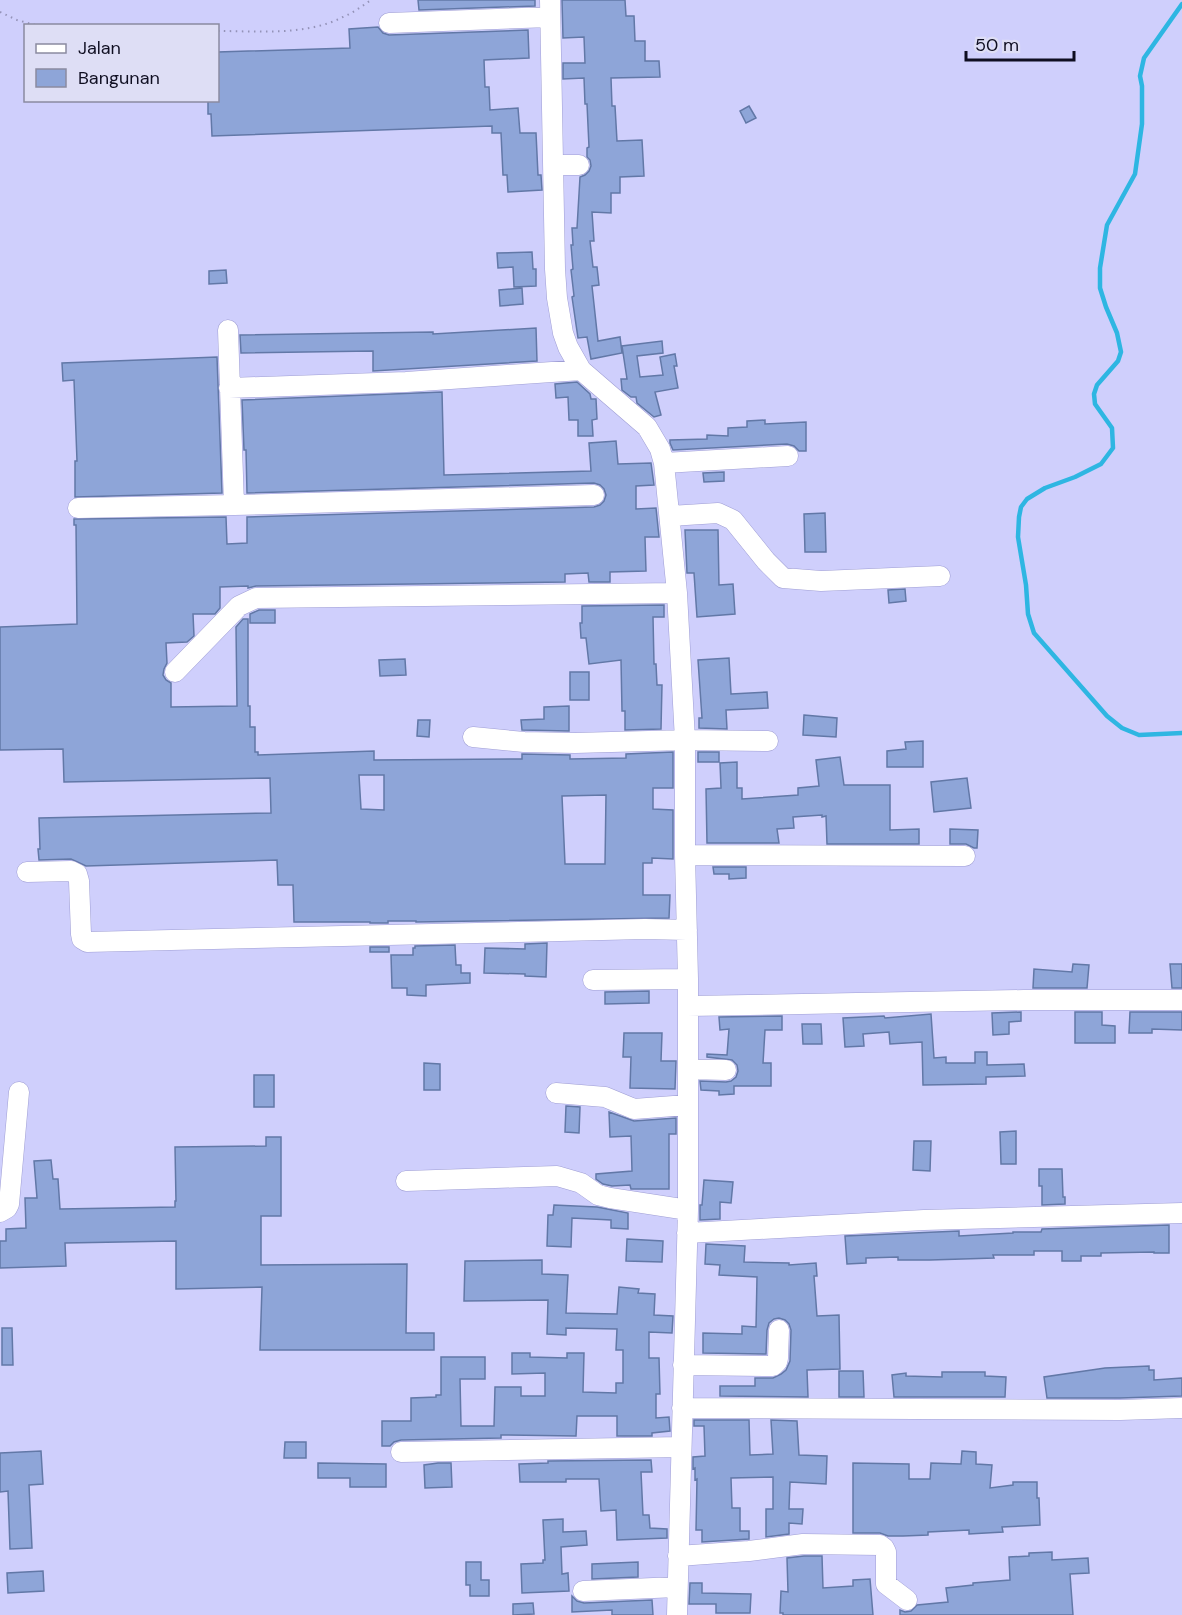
<svg xmlns="http://www.w3.org/2000/svg" width="1182" height="1615" font-family="'DM Sans',sans-serif">
<style>
.lines{fill:none;stroke-linecap:round;stroke-linejoin:round}
.stream{stroke:#2eb6e2;stroke-width:4.5}
.building{fill:#8ea5d8;stroke:#6278a7;stroke-width:1.5;fill-rule:evenodd}
.minor-casing{stroke:#9f9ed4;stroke-width:21}
.path{stroke:#9493b8;stroke-width:2;stroke-dasharray:1.5 4.5;stroke-linecap:butt}
.minor{stroke:#fff;stroke-width:20}
</style>
<rect width="100%" height="100%" fill="#cfcffc"/>
<g class="lines">
<path class="stream" d="M1182 4 1144 58 1140 76 1142 86V124L1135 174 1107 225 1100 268V288L1106 307 1117 333 1121 352 1118 361 1097 385 1094 394 1095 404 1112 428 1113 448 1101 464 1075 477 1045 488 1027 499 1021 507 1019 517 1018 537 1026 585 1028 614 1034 633 1107 716 1122 728 1139 735 1182 733"/>
</g>
<path class="building" d="M418 0H535V6L419 10Z
M562 0H625L626 16H634L635 41H645V61H659L660 77 611 78 612 106H615L617 141 642 140 644 176 620 177V193H611V213L592 212 594 241H590L593 267H597L599 285 592 286 598 341 620 337 622 353 591 359 587 337 578 338 572 297 574 296 571 270 573 269 571 245H573L572 228H577L580 177 585 175 589 171 591 166 590 160 587 157V148L589 147 587 104H585L584 78 563 79V63H585L584 37 563 38Z
M378 27 383 33 389 35 528 30 529 58 484 60 485 87H489L490 110 518 108 520 133H536L538 175H541L542 190 508 192 507 175H503L501 133H492V126L212 136 211 114H208V100H218V52L350 48 349 29Z
M749 106 756 118 746 123 740 111Z
M532 252 533 269H536V286L514 287 513 267 498 268 497 253Z
M226 270 227 283 209 284V271Z
M522 288 523 304 500 306 499 290Z
M536 328 537 361 373 371V351L241 353 240 335 433 332V334Z
M662 341 663 353 637 356 640 377 663 375 660 357 675 354 677 366H674L678 388 655 392 661 415 654 417 637 403 636 397H631L622 390 621 379H627L622 346Z
M217 357 222 493 75 497V461H77L74 380 63 381 62 363Z
M577 382 590 394 591 399H596L597 419 592 420 593 436H578V420H569L568 397 556 398 555 384Z
M442 392 444 475 591 471 589 443 616 441 618 464 651 463 654 485 636 486V509L656 508 659 537H645L646 571 610 572V582H589L588 573 565 574V582L256 586 248 588V586L220 587V608L215 614H193L194 636 187 642 166 643 167 663 164 669 163 675 166 680 171 683V707L237 706 236 627 243 619H248V706H250V727H255V752H258V755L374 751V760L522 759V754L570 755V759L626 758V754L673 752V788H653V809L673 810V859L652 858V863H643V895H670L669 918 416 922V921H388V923H370V922H294L293 885H278L277 860 86 866 71 859 39 860 38 849H40L39 818 271 813 270 778 64 782 63 749 0 750V627L77 624 76 525H74V519L226 517 227 544 247 543V517L594 507 600 505 604 501 606 495 604 489 600 485 594 483 247 493 246 450H244L242 400ZM359 775H384V810L361 809ZM606 795 605 864H565L562 796Z
M765 420V424L806 422V451H799L794 446 787 444 673 450 670 443V440L707 439V435L728 436V428L747 427V421Z
M724 472V481L704 482 703 473Z
M825 513 826 552H805L804 514Z
M685 530H718L719 585 733 584 735 614 697 617 694 573H687Z
M905 589 906 601 889 603 888 590Z
M664 605V617H653L654 664H656L657 685H662L661 729 625 730V711H622L621 660 589 664 586 638H581L580 623H582V606Z
M259 610H275V623H250V614Z
M729 658 731 694 767 692 768 708 726 710 727 729 699 728V718H702L698 660Z
M405 659 406 675 380 676 379 660Z
M570 672H589V700H570Z
M569 706V731L522 730 521 720 544 719V707Z
M804 715 837 718 836 737 803 735Z
M418 720H430L429 737 417 736Z
M923 741V767H887V751L906 749 905 742Z
M698 752H719V762H698Z
M840 757 844 785H890V830L919 829V844H827L826 816 822 817V815L793 817 794 828 777 829 779 843H707L706 789 721 788 720 763 737 762V788H742V799L798 795V788L819 786 816 760Z
M967 778 971 808 934 812 931 782Z
M950 829 978 830 977 848H974L966 844H950Z
M713 867H746V878L729 879V874H714Z
M547 943 546 977 525 976V974L484 973 485 948 525 949V944Z
M455 945 456 965H461V973H470V983L426 985V996L407 995V988H392L391 955H413V948H415V946Z
M370 947H389V952H370Z
M1073 964 1089 965 1087 988H1033L1034 969 1072 972Z
M1170 964H1182V988H1172Z
M649 991V1003L605 1004V992Z
M1021 1012V1021L1009 1022V1034L993 1035 992 1013Z
M1075 1012H1102V1025L1115 1026V1043H1075Z
M1130 1012H1182V1030L1152 1029V1033H1129Z
M931 1014 934 1058 946 1057V1063H975V1052H987V1065L1024 1064 1025 1076 986 1077V1084L923 1085 922 1042 890 1044 889 1032 863 1034 864 1046 845 1047 843 1018 884 1016 885 1018Z
M782 1016V1030H765L763 1063H771V1086H734V1094L719 1095V1091L701 1090 700 1081 726 1082 731 1081 736 1077 738 1071 737 1065 732 1060 707 1057V1054L727 1055 729 1029 720 1030 719 1017Z
M802 1024H821L822 1044H803Z
M624 1033H662L661 1061H676L675 1089 630 1088 631 1057H623Z
M424 1063 440 1064V1090H424Z
M254 1075H274V1107H254Z
M566 1106 580 1107 579 1133 565 1132Z
M609 1112 634 1121 676 1118V1134H669V1189H631L630 1185 612 1186 603 1184 596 1179V1174L632 1171 631 1136 610 1137Z
M1016 1131V1164H1001L1000 1132Z
M266 1137H281V1216H261V1265L407 1264 406 1333H434V1350H260L262 1287 176 1289V1241L65 1243 66 1266 0 1268V1241H6V1229L26 1228 25 1198H37L34 1161 51 1160 53 1179H58L60 1209 175 1207V1201H176L175 1147 266 1146Z
M914 1141H931L930 1171 913 1170Z
M1039 1169H1062L1063 1197H1065V1204L1042 1205V1186H1039Z
M704 1180 733 1182 731 1203 720 1202V1219L700 1220V1205H702Z
M554 1205 597 1207 628 1213V1229L611 1228V1220L572 1218 571 1247 547 1246 548 1215H553Z
M1169 1225V1253H1154V1252L1101 1253V1256H1081V1261H1062V1251H1034V1255H993L994 1258 930 1260H898V1257L866 1258V1263L847 1264 845 1236 959 1231V1236L1013 1233V1232H1041L1042 1229Z
M627 1239 663 1241 662 1262 626 1261Z
M706 1244 745 1246 744 1262 789 1263V1265L816 1263 817 1276H814L817 1316 839 1315 840 1369 807 1370 808 1397 720 1396V1386H755V1378H773L781 1374 786 1370 790 1361 791 1330 789 1324 785 1320 779 1318 774 1319 769 1323 767 1330 766 1354 703 1353V1333L742 1334V1326L756 1327 757 1277 719 1275 720 1265 705 1264Z
M542 1260V1274L568 1275 566 1313 617 1314 619 1287 639 1289 638 1293 655 1294 654 1315 673 1316 672 1333 649 1332V1358H659L660 1394H656V1418L669 1417 670 1431 652 1433V1436H617V1416H577L576 1436 501 1435V1438L401 1440 394 1442 390 1446H382V1421H411V1398L436 1397V1395H441V1357H485V1379H460L461 1426H494L495 1387H521V1396H545V1373L512 1374V1353H530V1357L567 1358V1353H584L583 1392 616 1393V1383H623V1350H616L617 1329 566 1328V1335L547 1334 548 1300 464 1301 465 1261Z
M2 1328H12L13 1365H2Z
M1149 1366V1370H1154V1380L1182 1378V1396L1120 1398H1047L1044 1377 1105 1368Z
M839 1371H863L864 1397H839Z
M942 1372H985V1376L1006 1377 1005 1397H894L892 1375 906 1373V1376L942 1377Z
M694 1420H749L750 1455 773 1454 771 1420 797 1421 799 1455 827 1456 826 1484 790 1482 789 1509H803L802 1524 789 1523V1534L766 1537V1509H773V1477L731 1478 732 1508H740V1531H749V1539L702 1542V1530H696L697 1479 695 1480V1468L693 1469V1457L705 1456 704 1426H694Z
M285 1442H306V1458H284Z
M41 1451 43 1484 29 1485 32 1548 10 1549 8 1491 0 1492V1453Z
M962 1451 976 1452V1464L992 1465 990 1488 1013 1485V1482H1037V1498H1039L1040 1525 1002 1527 1003 1532 969 1534V1530L928 1532V1535L903 1536H888L880 1533H853V1463L909 1464V1479H930L931 1463 961 1464Z
M651 1460 652 1472H641L643 1515H649L650 1528 667 1529V1538L617 1540 616 1510 601 1511 599 1479H566V1482H520L519 1464 548 1463V1461Z
M318 1463 386 1464V1487H350V1478H318Z
M438 1463H451L452 1487 425 1488 424 1465Z
M563 1519V1532L586 1531 587 1545 561 1547 562 1574 568 1573 569 1591 522 1593 521 1564 543 1563V1560H545L543 1520Z
M1052 1552V1560L1088 1558 1089 1573 1070 1574 1073 1615H900V1610L905 1612 911 1611 917 1605 948 1602 946 1588 973 1585V1583L1010 1580 1009 1557 1029 1556V1553Z
M804 1556H822L823 1588 853 1586V1580L870 1579 873 1615H783V1613H780L781 1591 788 1592 787 1558Z
M466 1562H481V1580H489V1596H470V1585H466Z
M638 1562V1577L592 1579V1564Z
M43 1571 44 1591 8 1593 7 1573Z
M690 1583H702V1593L751 1594 750 1613H716V1604H689Z
M572 1596 577 1601 584 1603 652 1600 653 1615H612V1610L572 1612Z
M533 1603 534 1614 513 1615V1604Z"/>
<g class="lines">
<g class="minor-casing">
<path id="minor" d="M550 0 555 269 557 298 563 333 568 347 581 370 647 427 660 449 664 463 677 593 685 740V855L688 979V1210L677 1615
M389 23 550 17
M553 165H579
M228 330 234 505 594 495
M229 388 406 382 581 370
M664 463 788 456
M78 508 234 505
M670 516 718 513 733 520 766 561 783 578 821 581 940 576
M175 672 239 606 256 598 677 593
M473 737 524 742 575 743 685 740 768 741
M685 855 965 856
M27 872 71 871 77 874 79 881 81 934 82 939 87 942 645 929 687 930
M593 980 688 979
M688 1006 1024 1000H1182
M688 1069 726 1070
M556 1093 605 1097 634 1109 687 1105
M406 1181 557 1176 581 1183 598 1195 610 1198 688 1210
M0 1212 7 1208 9 1204 19 1092
M687 1233 924 1220 1182 1213
M683 1365 773 1366 777 1362 778 1358 779 1330
M682 1408 1120 1410 1182 1408
M401 1452 681 1447
M678 1556 749 1551 803 1544 880 1545 884 1548 886 1552V1584L907 1600
M583 1591 677 1587"/>
</g>
<path class="path" d="M0 12 17 20 39 26
M218 31C258 31 306 36 343 17 353 13 362 6 371 0"/>
<use href="#minor" class="minor"/>
</g>
<rect x="24" y="24" width="195" height="78" fill="#dedef5" stroke="#8b8ba0" stroke-width="1.5"/>
<rect x="36" y="44" width="30" height="9" fill="#ffffff" stroke="#8b8ba0" stroke-width="1.5"/>
<text x="78" y="54" font-size="18" fill="#0f0e21">Jalan</text>
<rect x="36" y="69" width="30" height="18" fill="#8ea5d8" stroke="#8b8ba0" stroke-width="1.5"/>
<text x="78" y="84" font-size="18" fill="#0f0e21">Bangunan</text>
<path d="M966 51v9h108v-9" fill="none" stroke="#0f0e21" stroke-width="3"/>
<text x="975" y="51" font-size="18" fill="#0f0e21" stroke="#dedef5" stroke-width="4.5" paint-order="stroke">50 m</text>
</svg>
